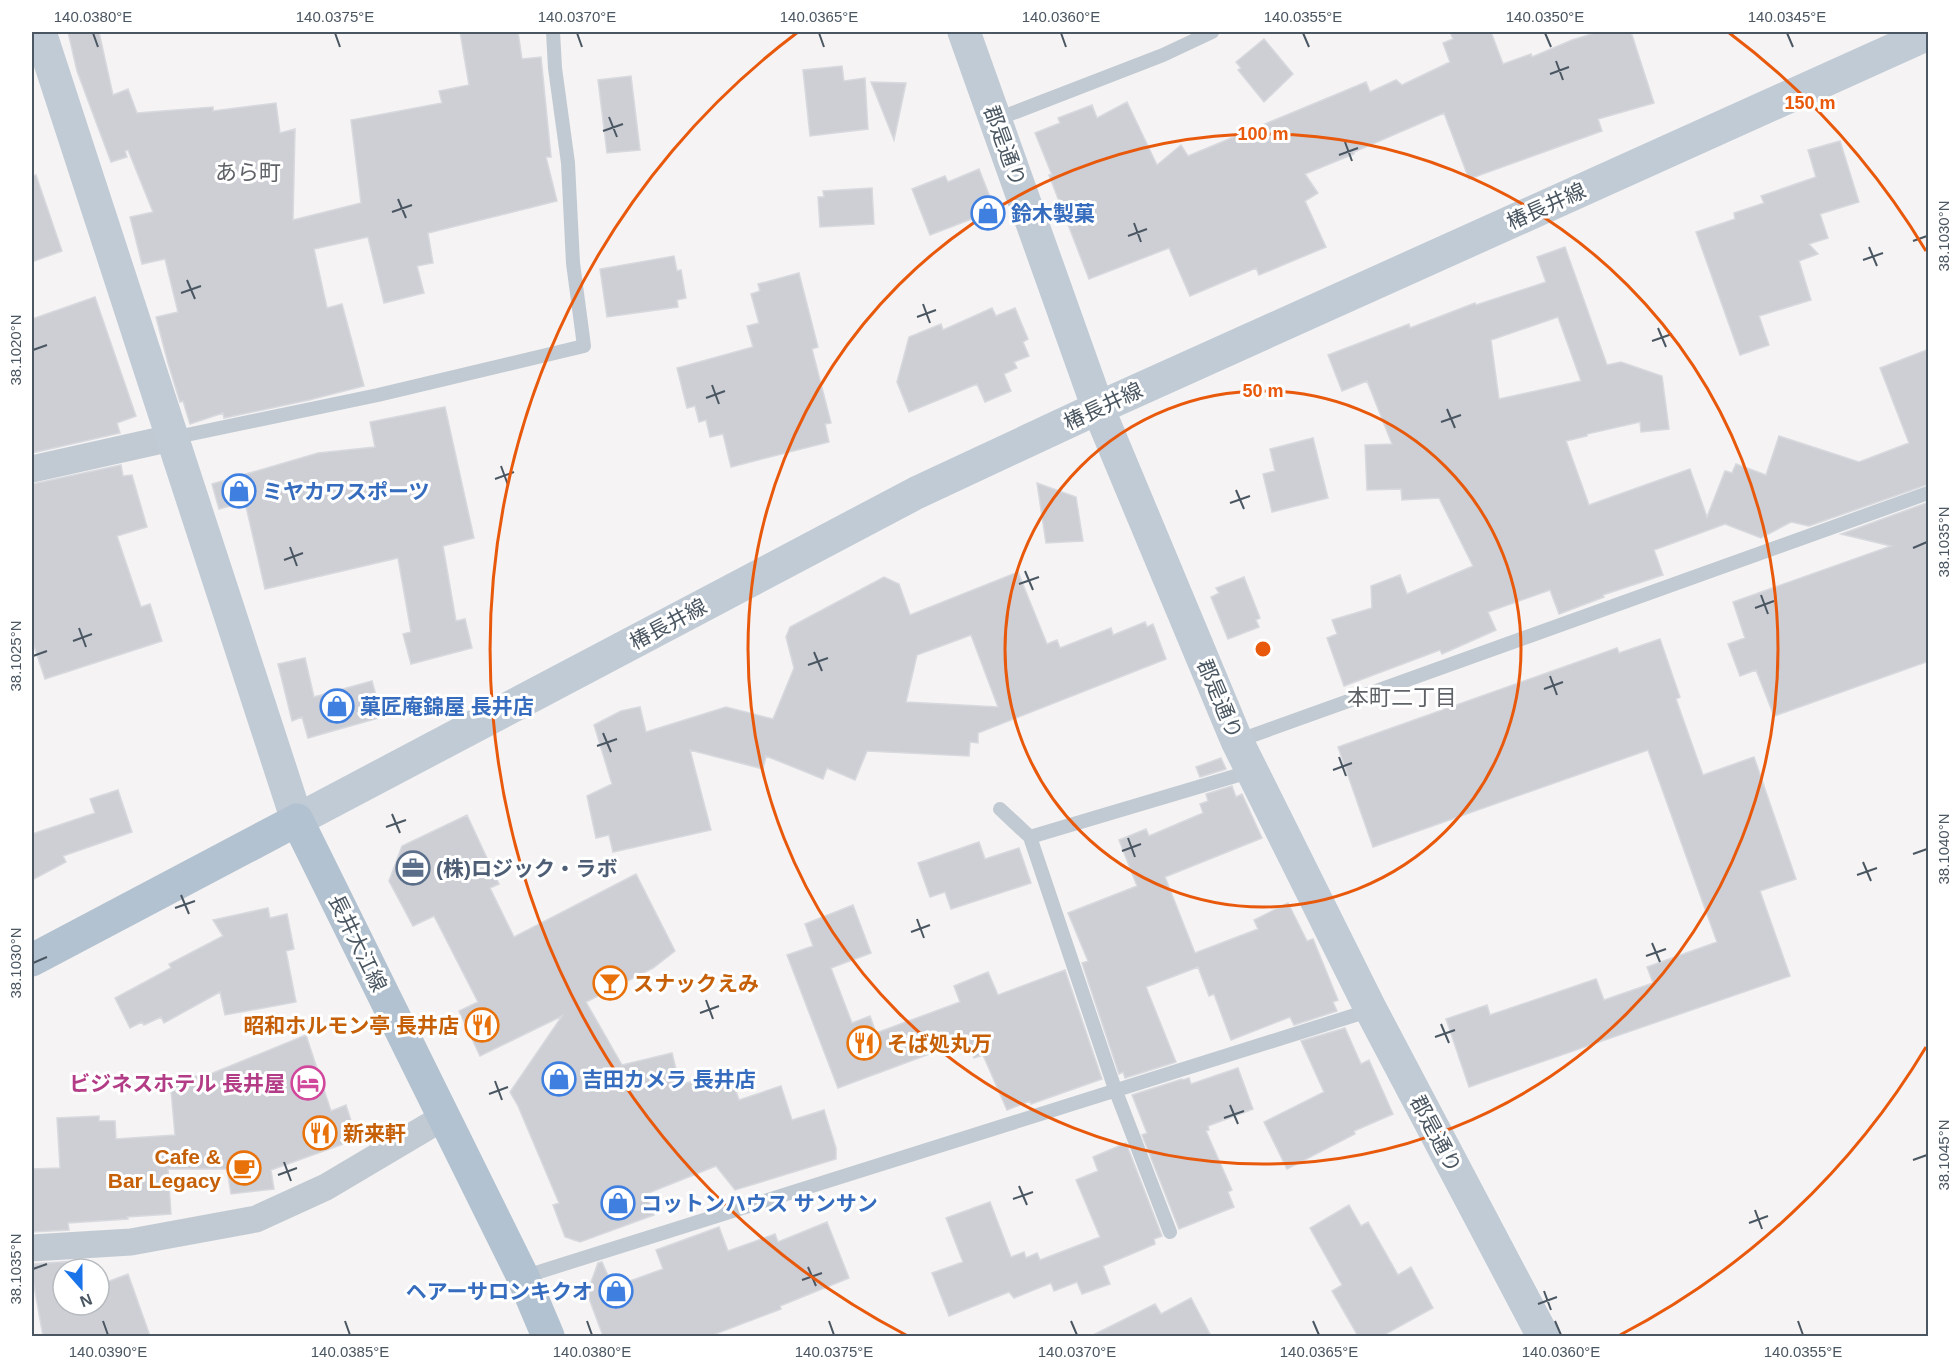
<svg xmlns="http://www.w3.org/2000/svg" width="1960" height="1368" font-family="Helvetica,'Noto Sans JP',sans-serif">
<style>
.building{fill:#cdcfd5;stroke:#d7d9de;stroke-width:1.5;fill-rule:evenodd}
.lines{fill:none;stroke-linecap:round;stroke-linejoin:round}
.lane{stroke:#c1cad2;stroke-width:14}
.street{stroke:#c1cad2;stroke-width:27}
.secondary{stroke:#c1cbd6;stroke-width:33}
.primary{stroke:#b3c2d1;stroke-width:33}
.ticks{fill:none;stroke:#4a5661;stroke-width:2}
.ring{fill:none;stroke:#e8590c;stroke-width:3}
.labels{text-anchor:middle;dominant-baseline:central;stroke-width:6;stroke-linejoin:round;paint-order:stroke}
.street-label{font-size:21px;fill:#4a5661;stroke:#fff}
.shop-label{font-size:21px;font-weight:bold;fill:#366cbe;stroke:#fff;text-anchor:start}
.service-label{font-size:21px;font-weight:bold;fill:#4e5e75;stroke:#fff;text-anchor:start}
.food-label{font-size:21px;font-weight:bold;fill:#c56008;stroke:#fff;text-anchor:start}
.hotel-label{font-size:21px;font-weight:bold;fill:#b23c85;stroke:#fff;text-anchor:end}
.neighbourhood-label{font-size:22px;fill:#5f6368;stroke:#fff}
.centre{fill:#e8590c;stroke:#fff;stroke-width:3}
.ring-label{font-size:18px;text-anchor:middle;font-weight:bold;fill:#e8590c;stroke:#fff;stroke-width:6;stroke-linejoin:round;paint-order:stroke}
.neatline{fill:none;stroke:#4a5661;stroke-width:2}
.ticks-label{font-size:15px;text-anchor:middle;fill:#4a5661}
</style>
<rect width="100%" height="100%" fill="#f5f3f3"/>
<path class="building" d="M68 32H99L113 95 128 89 137 113 213 107V111L276 103 280 133 295 129 293 220 361 203 351 120 442 103 439 91 469 85 460 32H518L522 59 541 57 551 157H546L557 201 428 233 433 263 417 266 424 293 384 303 368 237 314 249 327 308 342 304 364 386 309 400 224 418 223 413 190 424 183 401 180 402 168 363 156 317 178 312 165 259 142 264 130 217 153 212 128 150 125 151 127 157 111 162 77 71Z
M1450 32H1491L1503 64 1531 54 1532 57 1572 40 1598 32H1631L1654 103 1598 119 1602 131 1469 179 1444 113 1354 152V154L1305 174 1318 193 1305 201 1326 247 1259 275 1256 268 1190 296 1169 248 1089 279 1049 175H1052L1035 133 1060 123 1058 118 1092 105 1097 118 1127 102 1157 165 1181 145 1188 156 1366 82 1370 92 1396 80 1402 85 1450 62 1443 43 1453 39Z
M1264 39 1293 74 1264 102 1238 70 1241 68 1236 62Z
M842 66 844 81 865 78 868 129 810 136 803 70Z
M631 76 640 150 607 153 598 80Z
M871 82 906 83 894 140Z
M1840 141 1859 202 1820 214 1828 238 1809 244 1818 254 1799 261 1811 300 1759 316 1769 345 1740 355 1696 232 1735 219 1734 213 1764 203 1761 196 1816 177 1808 150Z
M979 169 995 210 930 235 912 189 945 176 948 182Z
M36 175 62 251 32 262V176Z
M872 188 874 224 820 227 818 197H824L823 191Z
M1565 247 1607 365 1621 362 1662 376 1669 429 1641 432 1640 422 1587 434V436L1566 441 1589 505 1690 469 1707 517 1725 471 1732 473 1736 464 1766 475 1779 436 1859 462 1909 443 1880 368 1929 349V484L1809 526 1791 522 1761 538 1725 524 1654 550 1663 575 1603 595 1604 597 1559 614 1550 590 1488 612 1496 630 1442 654 1440 650 1344 686 1327 638 1337 634 1332 620 1372 608 1371 586 1400 575 1407 594 1473 566 1439 498 1402 500 1401 489 1367 490 1365 445 1392 444 1367 381 1342 391 1328 355 1409 324 1410 328 1475 303 1476 305 1546 282 1537 257ZM1558 317 1581 381 1499 399 1491 340Z
M674 256 677 271 681 270 686 298 677 300 678 307 607 317 600 269Z
M799 273 818 347 812 349 831 423 825 424 829 442 731 467 723 434 710 437 706 420 699 422 695 406 687 408 677 368 753 347 747 326 759 323 751 294 760 291 758 284Z
M95 297 136 416 117 423 120 433 32 453V319Z
M992 308 996 316 1015 308 1028 339 1023 342 1029 356 1014 362 1017 368 1004 374 1011 391 985 402 977 384 909 412 897 382 909 337 941 324 943 330Z
M445 407 474 538 443 546 456 621 465 619 472 648 411 664 403 634 411 632 398 558 265 589 245 502 219 509 212 484 318 453 375 447 370 422Z
M1313 438 1328 498 1272 512 1263 474 1275 471 1270 449Z
M121 465 123 476 132 475 147 527 117 536 141 607 150 604 162 641 45 679 32 640V484Z
M1037 483 1076 497 1083 541 1046 543Z
M1929 502V661L1774 716 1756 670 1740 676 1728 644 1745 638 1733 602 1891 546 1841 534Z
M1018 572 1047 644 1057 640 1060 648 1111 628 1113 635 1145 622 1147 627 1153 624 1166 659 978 733V743L970 742 969 756 867 751 855 780 827 768 823 779 766 756 763 769 690 750 711 830 613 852 609 835 596 838 587 796 612 784 594 725 621 711 640 707 646 732 726 707 773 719 794 668 786 637 790 627 884 577 899 584 910 615ZM971 635 998 707 906 702 917 655Z
M1244 577 1260 618 1256 620 1259 627 1228 639 1211 597 1219 593 1216 588Z
M1660 639 1680 697 1676 699 1703 775 1754 757 1796 879 1760 891 1790 976 1469 1087 1446 1019 1487 1005 1490 1015 1596 979 1604 1000 1653 983 1647 967 1717 942 1648 750 1373 847 1338 747 1617 648 1619 653Z
M305 658 314 697 372 681 382 717 308 738 302 717 292 721 278 664Z
M1221 758 1226 769 1200 777 1196 767Z
M1232 786 1236 797 1242 794 1262 838 1165 877 1195 953 1258 929 1254 920 1288 903 1307 941 1313 939 1338 1000 1333 1002 1337 1011 1294 1025 1290 1017 1231 1040 1214 994 1209 996 1198 967 1146 987 1176 1062 1125 1078 1123 1072 1119 1074 1082 963 1088 961 1068 913 1137 886 1119 840 1146 829 1149 836 1203 813 1200 804 1208 801 1206 794Z
M118 790 132 832 63 856 66 862 32 880V834L95 813 90 799Z
M467 815 499 884 490 888 514 937 636 874 675 951 653 968 586 1002 622 1065 672 1053 680 1085 729 1070 739 1100 781 1086 792 1120 824 1110 836 1148V1159L735 1190 716 1166 646 1194 654 1215 580 1242 565 1237 553 1205 559 1203 518 1106 510 1092 562 1016 480 1056 459 1011 478 1002 434 916 413 926 389 881 402 846Z
M979 842 985 859 1019 848 1031 883 951 909 945 892 930 897 918 863Z
M853 905 871 953 831 968 852 1023 870 1016 876 1033 960 1002 954 986 988 972 998 995 1065 970 1102 1079 1031 1104 1030 1101 1007 1110 983 1055 974 1058 967 1040 838 1088 787 955 813 946 805 924Z
M268 908 270 918 287 914 294 949 286 951 296 1002 225 1015 220 992 164 1023 161 1017 144 1025 142 1022 130 1028 115 998 171 968 169 964 223 936 213 920Z
M1345 1028 1361 1064 1369 1060 1393 1114 1354 1131 1355 1134 1287 1169 1264 1122 1324 1092 1301 1041Z
M306 1035 331 1111 346 1105 357 1139 271 1170 274 1189 231 1194 227 1169H168L171 1214 127 1217 128 1219 68 1223 69 1230 32 1232V1169L60 1168 57 1118 99 1116V1121H115L116 1139 175 1135 170 1079 208 1075Z
M1238 1068 1253 1109 1208 1126 1209 1130 1206 1131 1232 1190 1228 1192 1234 1207 1179 1229 1142 1135 1147 1133 1132 1095 1182 1079 1183 1080 1189 1078 1191 1084Z
M1126 1143 1162 1236 1154 1239 1155 1244 1103 1266 1110 1284 1082 1294 1077 1282 1054 1291 1051 1283 1014 1298 1009 1292 949 1316 932 1273 963 1262 946 1218 990 1202 1011 1257 1024 1252 1026 1258 1037 1253 1040 1260 1100 1237 1076 1180 1098 1171 1093 1157Z
M1349 1205 1361 1226 1368 1222 1398 1275 1411 1267 1433 1308 1382 1336H1358L1332 1291 1342 1285 1310 1228Z
M827 1222 849 1278 780 1306 781 1309 710 1336H603L587 1293 598 1263 602 1262 613 1287 663 1269 656 1250 719 1227 728 1251 775 1234 778 1242Z
M75 1261 76 1269H63V1305H99V1285L128 1274 150 1336H43L32 1275V1264Z
M1191 1298 1211 1336H1091L1155 1304 1161 1314Z"/>
<g class="lines">
<path class="lane" d="M995 120 1163 55 1212 32
M172 438 378 395 584 346 573 263 568 163 555 68 553 32
M1237 741 1928 493
M1000 809 1030 837
M1170 1232 1115 1089 1030 837 1252 771
M523 1277 1371 1010"/>
<path class="street" d="M32 469 171 438
M32 1248 131 1242 256 1219 326 1187 444 1117"/>
<path class="secondary" d="M40 32 297 820 916 493 1098 408 1928 34
M964 32 1098 408 1237 741 1371 1010 1543 1336"/>
<path class="primary" d="M32 960 297 820 523 1277 548 1336"/>
</g>
<path class="ticks" d="M93 33 98 47M335 33 340 47M577 33 582 47M819 33 824 47M1061 33 1066 47M1303 33 1309 47M1545 33 1551 47M1787 33 1793 47M1556 61 1563 80M1550 74 1569 67M609 117 617 137M603 131 623 124M1345 142 1352 161M1339 155 1358 148M398 199 406 218M392 212 412 205M1134 223 1141 242M1128 236 1147 229M1913 241 1927 236M1869 247 1877 266M1863 260 1883 253M187 280 195 299M181 293 201 286M923 304 930 323M917 317 936 310M1658 328 1666 347M1652 341 1672 334M33 350 47 345M712 385 719 404M706 398 725 391M1447 409 1455 428M1441 422 1461 415M501 466 508 485M495 479 514 472M1236 490 1244 509M1230 503 1250 496M290 547 297 566M1913 548 1927 542M284 560 303 553M1025 571 1033 590M1019 584 1039 577M1761 595 1768 614M1755 608 1774 601M79 628 86 647M73 641 92 634M814 652 822 671M33 656 47 651M808 665 828 658M1550 676 1557 695M1544 689 1563 682M603 733 611 752M597 746 617 739M1339 757 1346 776M1333 770 1352 763M392 814 400 833M386 827 406 820M1128 838 1135 857M1122 851 1141 844M1913 854 1927 849M1863 862 1871 881M1857 875 1877 868M181 895 189 914M175 908 195 901M917 919 924 938M911 932 930 925M1652 943 1660 962M1646 956 1666 949M33 963 47 957M706 1000 713 1019M700 1013 719 1006M1441 1024 1449 1043M1435 1037 1455 1030M495 1081 502 1100M489 1094 508 1087M1230 1105 1238 1124M1224 1118 1244 1111M1913 1160 1927 1155M284 1162 291 1181M278 1175 297 1168M1019 1186 1027 1205M1013 1199 1033 1192M1755 1210 1762 1229M1749 1223 1768 1216M808 1267 816 1286M33 1269 47 1264M802 1280 822 1273M1544 1291 1551 1310M1538 1304 1557 1297M103 1321 108 1335M345 1321 350 1335M587 1321 592 1335M829 1321 834 1335M1071 1321 1077 1335M1313 1321 1319 1335M1555 1321 1561 1335M1798 1321 1803 1335"/>
<g class="ring">
<circle cx="1263" cy="649" r="258"/>
<circle cx="1263" cy="649" r="515"/>
<path d="M1926 1047A773 773 0 0 1 1620 1335M906 1335A773 773 0 0 1 798 32M1728 32A773 773 0 0 1 1926 251"/>
</g>
<defs>
<g id="shop-ring" transform="scale(1.725)"><circle r="9.5" fill="#fff" stroke="#3f7fe0" stroke-width="1.5"/><path d="M-5-2.5h2.3a2.7 3.5 0 0 1 5.4 0H5L5.5 6h-11ZM-1.5-2.5h3a1.5 2.3 0 0 0-3 0Z" fill="#3f7fe0"/></g>
<g id="office-ring" transform="scale(1.725)"><circle r="9.5" fill="#fff" stroke="#5c6f8a" stroke-width="1.5"/><path d="M-6-3h4V-5.5h4V-3h4V5H-6ZM-1-4.5V-3h2v-1.5ZM-6 0V1H6V0Z" fill="#5c6f8a"/></g>
<g id="bar-ring" transform="scale(1.725)"><circle r="9.5" fill="#fff" stroke="#e8710a" stroke-width="1.5"/><path d="M-6-5H6L.8 .8V4.5H3.5V6h-7V4.5H-.8V.8Z" fill="#e8710a"/></g>
<g id="restaurant-ring" transform="scale(1.725)"><circle r="9.5" fill="#fff" stroke="#e8710a" stroke-width="1.5"/><path d="M-5-6h1v4h1v-4h1v4h1v-4h1v5L-1.5 .5V6h-2V.5L-5-1ZM5-6V6H3V1.5H1.5Q1.5-4 5-6Z" fill="#e8710a"/></g>
<g id="hotel-ring" transform="scale(1.725)"><circle r="9.5" fill="#fff" stroke="#d1479c" stroke-width="1.5"/><path d="M-6-4.5h1.5V1H6V5H4.5V3h-9V5H-6ZM-4 0a1.8 1.8 0 1 1 3.6 0ZM.5 0V-2.5h3Q6-2.5 6 0Z" fill="#d1479c"/></g>
<g id="cafe-ring" transform="scale(1.725)"><circle r="9.5" fill="#fff" stroke="#e8710a" stroke-width="1.5"/><path d="M-5.5-4.5H6V0H3Q3 3.5 0 3.5H-2.5Q-5.5 3.5-5.5 0ZM3-3.2v2h1.7v-2ZM-6 4.5H4V6H-6Z" fill="#e8710a"/></g>
</defs>
<g fill-rule="evenodd">
<use href="#shop-ring" x="988" y="213"/>
<use href="#shop-ring" x="239" y="491"/>
<use href="#shop-ring" x="337" y="706"/>
<use href="#office-ring" x="413" y="868"/>
<use href="#bar-ring" x="610" y="983"/>
<use href="#restaurant-ring" x="482" y="1025"/>
<use href="#restaurant-ring" x="864" y="1043"/>
<use href="#shop-ring" x="559" y="1079"/>
<use href="#hotel-ring" x="308" y="1083"/>
<use href="#restaurant-ring" x="320" y="1133"/>
<use href="#cafe-ring" x="244" y="1168"/>
<use href="#shop-ring" x="618" y="1203"/>
<use href="#shop-ring" x="616" y="1291"/>
</g>
<g class="labels">
<g class="street-label">
<text transform="translate(1005 146) rotate(70)">郡是通り</text>
<text transform="translate(1546 206) rotate(-24)">椿長井線</text>
<text transform="translate(1103 406) rotate(-25)">椿長井線</text>
<text transform="translate(668 624) rotate(-28)">椿長井線</text>
<text transform="translate(1220 699) rotate(67)">郡是通り</text>
<text transform="translate(358 943) rotate(64)">長井大江線</text>
<text transform="translate(1436 1134) rotate(62)">郡是通り</text>
</g>
<g class="shop-label">
<text x="1011" y="213">鈴木製菓</text>
<text x="262" y="491">ミヤカワスポーツ</text>
<text x="360" y="706">菓匠庵錦屋 長井店</text>
<text x="582" y="1079">吉田カメラ 長井店</text>
<text x="641" y="1203">コットンハウス サンサン</text>
<text x="593" y="1291" text-anchor="end">ヘアーサロンキクオ</text>
</g>
<g class="service-label">
<text x="436" y="868">(株)ロジック・ラボ</text>
</g>
<g class="food-label">
<text x="633" y="983">スナックえみ</text>
<text x="459" y="1025" text-anchor="end">昭和ホルモン亭 長井店</text>
<text x="887" y="1043">そば処丸万</text>
<text x="343" y="1133">新来軒</text>
<text x="221" y="1156" text-anchor="end">Cafe &amp;<tspan x="221" dy="24">Bar Legacy</tspan></text>
</g>
<g class="hotel-label">
<text x="285" y="1083">ビジネスホテル 長井屋</text>
</g>
<g class="neighbourhood-label">
<text x="248" y="172">あら町</text>
<text x="1402" y="697">本町二丁目</text>
</g>
</g>
<circle cx="1263" cy="649" r="9" class="centre"/>
<g class="ring-label">
<text x="1810" y="109">150 m</text>
<text x="1263" y="140">100 m</text>
<text x="1263" y="397">50 m</text>
</g>
<rect width="1960" height="1368" fill="none" stroke="#ffffff" stroke-width="66"/>
<g transform="translate(81 1287) rotate(159)"><circle r="28" fill="#ffffff" stroke="#b7bbc0" stroke-width="1.5"/>
<path d="M0-4.5L10 22L0 15L-10 22Z" fill="#1a73e8"/>
<text y="-9" font-size="16" font-weight="bold" text-anchor="middle" fill="#4a5661">N</text>
</g>
<rect x="33" y="33" width="1894" height="1302" class="neatline"/>
<g class="ticks-label">
<text x="93" y="22">140.0380°E</text>
<text x="335" y="22">140.0375°E</text>
<text x="577" y="22">140.0370°E</text>
<text x="819" y="22">140.0365°E</text>
<text x="1061" y="22">140.0360°E</text>
<text x="1303" y="22">140.0355°E</text>
<text x="1545" y="22">140.0350°E</text>
<text x="1787" y="22">140.0345°E</text>
<text transform="translate(1944 236) rotate(-90)" y="5">38.1030°N</text>
<text transform="translate(16 350) rotate(-90)" y="5">38.1020°N</text>
<text transform="translate(1944 542) rotate(-90)" y="5">38.1035°N</text>
<text transform="translate(16 656) rotate(-90)" y="5">38.1025°N</text>
<text transform="translate(1944 849) rotate(-90)" y="5">38.1040°N</text>
<text transform="translate(16 963) rotate(-90)" y="5">38.1030°N</text>
<text transform="translate(1944 1155) rotate(-90)" y="5">38.1045°N</text>
<text transform="translate(16 1269) rotate(-90)" y="5">38.1035°N</text>
<text x="108" y="1357">140.0390°E</text>
<text x="350" y="1357">140.0385°E</text>
<text x="592" y="1357">140.0380°E</text>
<text x="834" y="1357">140.0375°E</text>
<text x="1077" y="1357">140.0370°E</text>
<text x="1319" y="1357">140.0365°E</text>
<text x="1561" y="1357">140.0360°E</text>
<text x="1803" y="1357">140.0355°E</text>
</g>
</svg>
